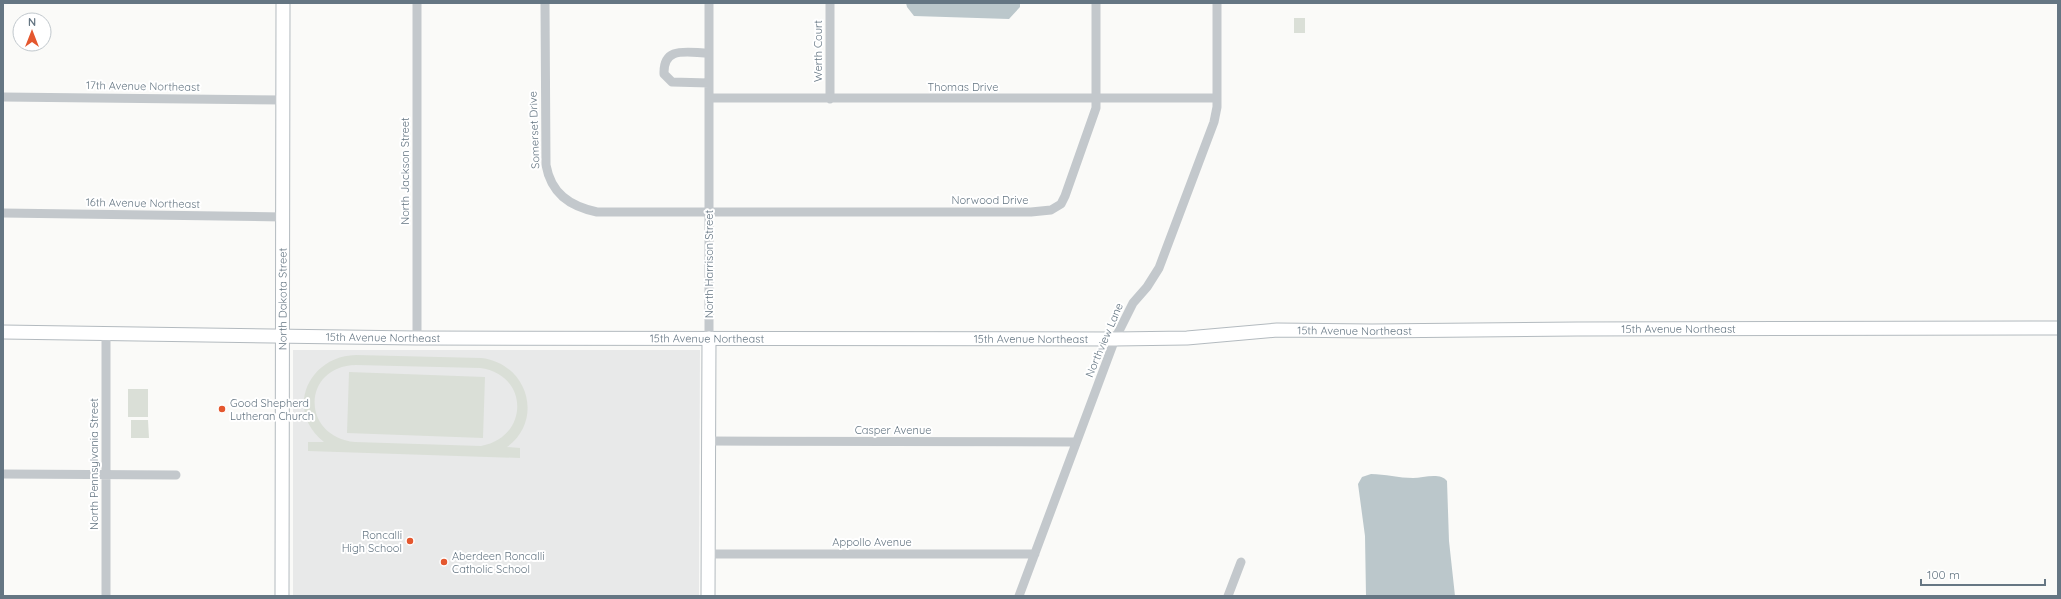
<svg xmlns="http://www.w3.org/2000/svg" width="2061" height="599" font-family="Quicksand,sans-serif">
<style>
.built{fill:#e8e9e9}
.green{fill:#dadfd7;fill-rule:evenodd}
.water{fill:#bbc7cb}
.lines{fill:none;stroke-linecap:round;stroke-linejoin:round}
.secondary-casing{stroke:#b3babf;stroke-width:15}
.street{stroke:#c3c8cc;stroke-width:9}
.secondary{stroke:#fff;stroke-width:13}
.poi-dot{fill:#e4572e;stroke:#fff;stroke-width:1.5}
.labels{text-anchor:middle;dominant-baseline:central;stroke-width:4;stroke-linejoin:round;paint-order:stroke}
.street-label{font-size:11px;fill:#657683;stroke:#fff}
.poi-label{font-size:11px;fill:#657683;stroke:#fff;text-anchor:start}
</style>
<rect width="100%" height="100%" fill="#fafaf8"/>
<path class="built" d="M293 350H700L699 596H293Z"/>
<path class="green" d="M1294 18H1305V33H1294Z
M356 355 481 358C527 363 545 419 507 447L520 448V458L308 451V442H324C284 411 308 356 356 355ZM356 365 480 368C529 374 530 437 481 446L355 442C300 436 302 366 356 365Z
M349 372 485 377 483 438 347 433Z
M128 389H148V417H128Z
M131 420H148L149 438H131Z"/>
<path class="water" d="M906 3H1020V7L1009 19 914 16 907 7Z
M1371 474C1385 474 1399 478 1413 478 1423 478 1440 472 1447 481L1449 541 1455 596H1366L1365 536 1358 484 1362 477Z"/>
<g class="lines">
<g class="secondary-casing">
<g id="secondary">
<path id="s1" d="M3 332 417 338 1115 339 1187 338 1277 330 1372 331 1577 329 2058 328"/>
<path id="s2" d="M282 596 283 3"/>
<path d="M708 596 709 338"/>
</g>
</g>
<path class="street" d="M545 3 546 165C551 193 569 206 597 212H1031L1051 210 1061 204 1065 196 1096 108V3
M830 3V99
M709 53C688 53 663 45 664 74L672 82 709 83
M3 97 283 100
M709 98H1217
M3 213 283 217
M106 333V596
M417 338V3
M709 338V3
M709 441 1076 442
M3 474 176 475
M708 554H1035
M1019 596 1115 339 1133 303 1147 287 1159 268 1214 122 1217 107V3
M1228 596 1241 562"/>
<use href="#secondary" class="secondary"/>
</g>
<g class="poi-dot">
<circle cx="222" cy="409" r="4"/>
<circle cx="410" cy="541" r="4"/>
<circle cx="444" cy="562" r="4"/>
</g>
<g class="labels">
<g class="street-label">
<text transform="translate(818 51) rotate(-90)">Werth Court</text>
<text transform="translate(143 86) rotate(1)">17th Avenue Northeast</text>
<text x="963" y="87">Thomas Drive</text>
<text transform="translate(534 130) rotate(-92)">Somerset Drive</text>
<text transform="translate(405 171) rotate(-90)">North Jackson Street</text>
<text x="990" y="200">Norwood Drive</text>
<text transform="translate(143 203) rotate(1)">16th Avenue Northeast</text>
<text transform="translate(709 264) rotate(-90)">North Harrison Street</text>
<text stroke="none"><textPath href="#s2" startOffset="297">North Dakota Street</textPath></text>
<text stroke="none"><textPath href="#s1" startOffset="1676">15th Avenue Northeast</textPath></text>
<text stroke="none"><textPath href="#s1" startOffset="1352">15th Avenue Northeast</textPath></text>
<text stroke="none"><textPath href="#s1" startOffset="380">15th Avenue Northeast</textPath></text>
<text stroke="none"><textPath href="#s1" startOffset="704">15th Avenue Northeast</textPath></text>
<text stroke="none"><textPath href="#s1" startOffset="1028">15th Avenue Northeast</textPath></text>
<text transform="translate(1104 340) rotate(-67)">Northview Lane</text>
<text x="893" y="430">Casper Avenue</text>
<text transform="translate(94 464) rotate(-90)">North Pennsylvania Street</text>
<text x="872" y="542">Appollo Avenue</text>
</g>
<g class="poi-label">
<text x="230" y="403">Good Shepherd<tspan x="230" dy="13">Lutheran Church</tspan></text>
<text x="402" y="535" text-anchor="end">Roncalli<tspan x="402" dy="13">High School</tspan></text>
<text x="452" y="556">Aberdeen Roncalli<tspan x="452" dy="13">Catholic School</tspan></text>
</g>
</g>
<rect width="2061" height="599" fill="none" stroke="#657683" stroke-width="8"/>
<g transform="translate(32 32)"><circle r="19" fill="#ffffff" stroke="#c1c8cd"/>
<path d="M0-3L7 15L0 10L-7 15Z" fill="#e4572e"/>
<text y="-6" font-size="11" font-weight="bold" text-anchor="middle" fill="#657683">N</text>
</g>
<path d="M1921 579v6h124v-6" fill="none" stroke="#657683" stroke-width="2"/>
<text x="1927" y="579" font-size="12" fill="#657683" stroke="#ffffff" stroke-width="3" paint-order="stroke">100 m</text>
</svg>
